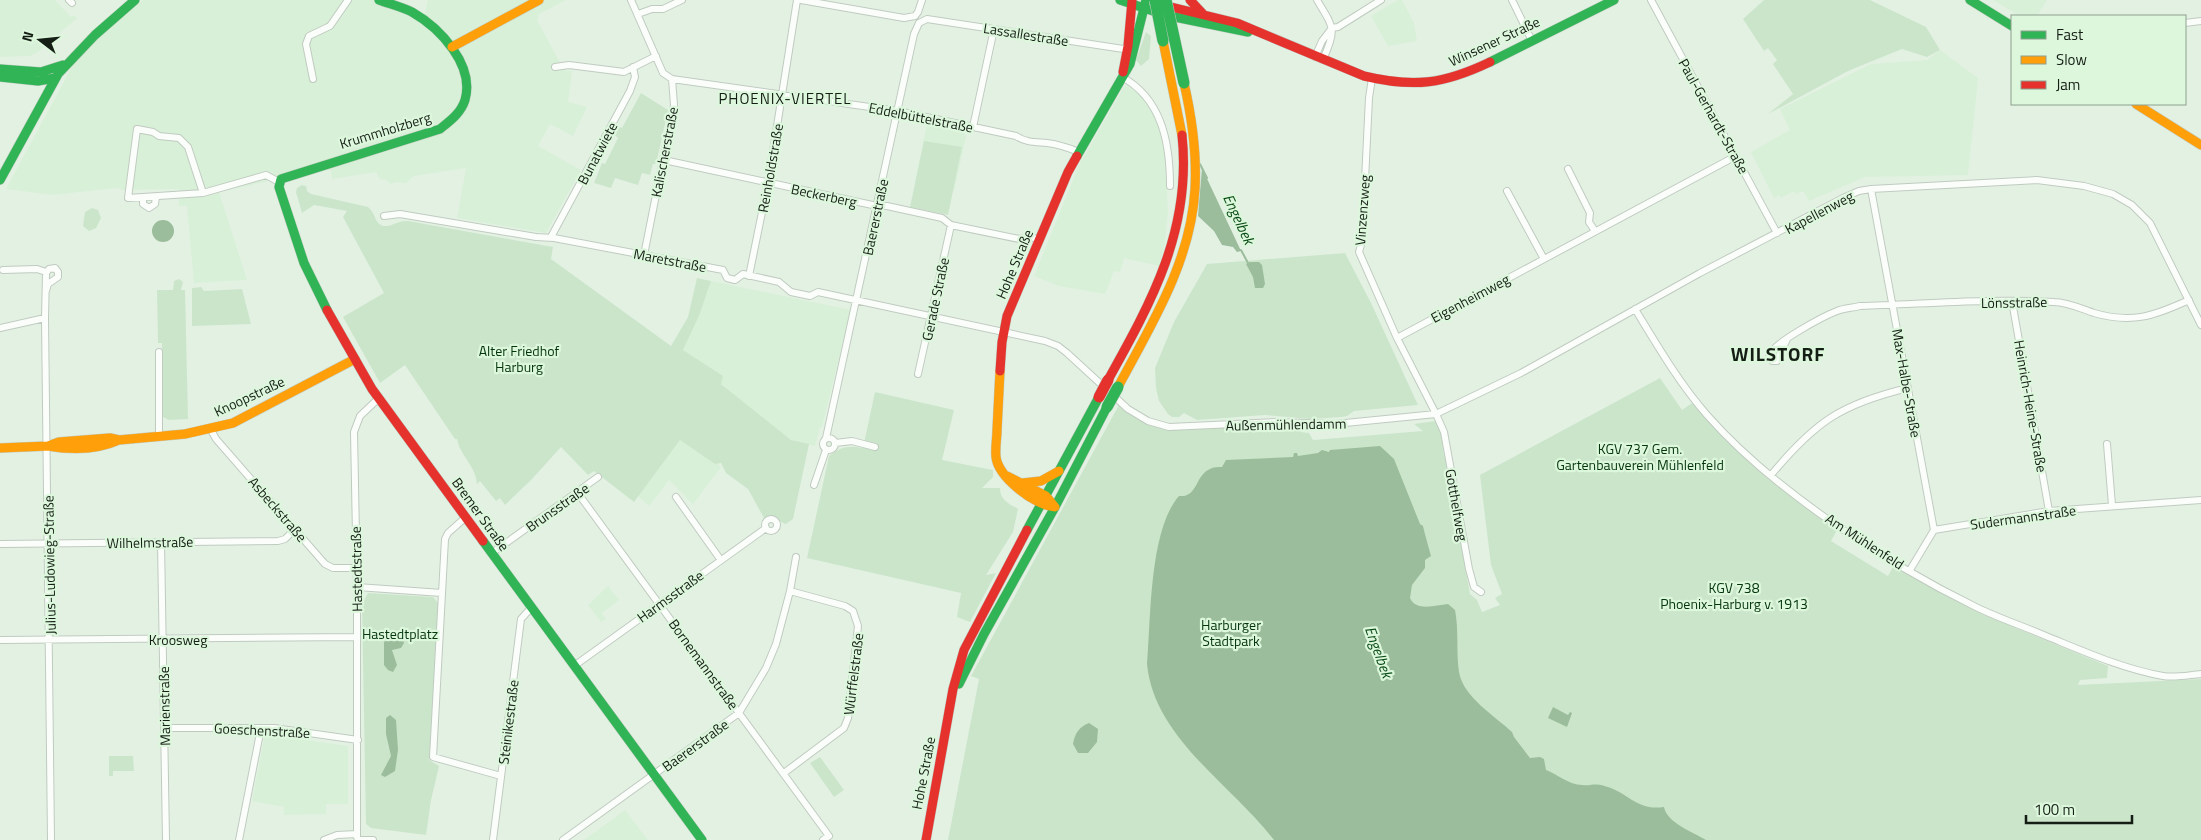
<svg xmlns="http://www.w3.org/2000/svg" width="2201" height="840" font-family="'Titillium Web',sans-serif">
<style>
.built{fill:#d8f0d8}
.green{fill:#cbe5cb}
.water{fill:#9bbd9b}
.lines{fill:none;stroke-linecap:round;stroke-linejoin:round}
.stream{stroke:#9bbd9b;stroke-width:2}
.street-casing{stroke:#c0cbc0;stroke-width:8}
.fast-casing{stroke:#c0cbc0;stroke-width:10}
.slow-casing{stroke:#c0cbc0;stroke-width:10}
.jam-casing{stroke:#c0cbc0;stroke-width:10}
.street{stroke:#fbfdfb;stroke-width:6}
.fast{stroke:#30b455;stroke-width:9}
.slow{stroke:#ff9f0a;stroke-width:9}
.jam{stroke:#e5322d;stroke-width:9}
.fast-bridge-casing{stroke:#c0cbc0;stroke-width:12;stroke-linecap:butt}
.jam-bridge-casing{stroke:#c0cbc0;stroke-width:12;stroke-linecap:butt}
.fast-bridge{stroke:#30b455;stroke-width:11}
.jam-bridge{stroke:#e5322d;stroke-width:11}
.labels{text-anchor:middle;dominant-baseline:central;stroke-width:4.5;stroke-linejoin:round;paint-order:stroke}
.street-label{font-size:14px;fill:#151e15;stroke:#ddf7dd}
.park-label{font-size:14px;fill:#04350b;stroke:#ddf7dd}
.neighbourhood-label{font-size:15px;letter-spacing:1px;fill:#151e15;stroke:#ddf7dd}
.water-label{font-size:15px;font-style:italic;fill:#084b13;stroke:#ddf7dd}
.district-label{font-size:19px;font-weight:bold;letter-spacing:1px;fill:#151e15;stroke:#ddf7dd}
</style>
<rect width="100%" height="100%" fill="#e3f1e3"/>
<path class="built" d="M0 0H55L71 17 73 15 77 18 38 52 30 56 0 57Z
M143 0H387L424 17 428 0H566L539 14 537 20 564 70 572 71 568 102 587 107 573 136 550 124 538 146 581 170 546 233 457 218 466 168 413 176 406 183 396 182 390 184 387 180 380 179 376 172 332 179 331 171 326 168 219 192 247 280 194 283 187 206H179V189L124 190 117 188 52 195 6 189 74 63 98 34Z
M1398 0H1402L1414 23 1417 41 1388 46 1371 16Z
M1993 0H2047L2037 16H2020Z
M1940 50 1978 78 1968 175 1865 177 1809 201 1803 191 1796 194 1794 191 1781 198 1779 195 1774 198 1751 152 1790 130 1780 109 1871 64 1927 60Z
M1125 85 1145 96 1153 109 1164 143 1168 211 1165 244 1159 266 1124 258 1120 272 1114 271 1105 294 1059 286 1034 276 1079 165Z
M927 124 964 133 966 137 954 191 915 182Z
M711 281 851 310 822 427H820L815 446 791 440 748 407 683 350 699 316Z
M680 437 696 444 721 467 693 504 669 480 649 506 637 495Z
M608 586 619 600 602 613 606 619 601 622 588 605Z
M265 734 348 746V804H326V814L284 815V807L252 801Z
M625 810 648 840H584Z"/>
<path class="green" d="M1764 0H1870L1926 27 1940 50 1927 57 1902 49 1848 71 1768 114 1793 94 1773 64 1777 60 1768 48 1764 51 1743 19Z
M1146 32 1151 36 1149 59 1141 66 1136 60Z
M641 93 668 110 656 164H653L650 175 642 173 638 185 615 178 611 188 594 183 602 163 605 164 618 138 615 135 619 127 622 128Z
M924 141 962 147 948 215 910 207Z
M302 185 306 186 307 191 311 194 368 207C376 213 374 223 383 226 392 227 398 220 408 221L553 247 551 259 671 346 688 317 697 278 711 281 699 316 683 350 723 376 721 384 791 440 809 444 793 519 786 524 781 522 773 516 764 518 748 489 726 473 721 463 715 464 680 440 634 502 594 471 588 475 561 447 532 479 505 505 500 498 496 501 480 481 477 484C476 466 460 456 457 439H455L405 365 380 383 343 317 384 293 343 217 347 211 314 205 302 213 296 192 297 188Z
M92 208 98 210 101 218 96 228 89 231 83 226 85 212Z
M1345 253 1371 303 1418 405 1354 411 1347 416 1342 417 1310 419 1265 415 1197 420 1184 413 1179 417H1172L1168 414 1159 401 1156 388 1155 368 1174 322 1207 264Z
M179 279 183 282 181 290H185L188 419 169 420 163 417 162 343H158L157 290H173L174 281Z
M201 287 204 291 242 289 251 324 192 326V288Z
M1660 378 1682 410 1692 403 1722 436 1748 460 1837 530 1831 541 1888 576 1893 567 1984 615 2108 666 2107 678 2080 680 2078 685 2201 679V840H948L979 679 971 676 1120 403 1160 425 1295 423 1301 432 1309 433 1313 440 1423 431 1414 424 1436 421 1440 426 1444 456 1446 459 1470 594 1477 600 1482 612 1500 605 1495 598 1502 594 1491 565 1480 475Z
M875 392 954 410 942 460 993 470V477L982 488H1000C1000 500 1008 503 1018 509L1013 532 986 575 996 573 970 622 957 617 961 593 807 558 829 456C840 447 848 445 863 448Z
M368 593 433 597 439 604 429 760 439 766 431 800 426 835 371 828 366 824 362 604Z
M109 756H133L134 771H113V776H109Z
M820 757 844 790 834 797 810 763Z"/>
<path class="water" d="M1202 168 1241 251 1237 252 1233 247 1222 245 1214 231 1198 216Z
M152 231a11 11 0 1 1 22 0a11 11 0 1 1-22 0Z
M1250 262H1259L1262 265 1265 284 1263 288H1255L1253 277 1246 264Z
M1380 446 1394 459 1420 524 1423 526C1425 535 1428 545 1431 556L1425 560V568L1412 585 1410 598C1416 612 1436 605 1448 604L1455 610C1459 630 1456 652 1459 672 1463 697 1495 716 1512 732L1514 737 1530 758 1540 757 1544 759 1546 770C1557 774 1569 785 1582 785 1594 786 1593 782 1608 787 1629 794 1638 811 1664 807 1667 823 1693 832 1706 840H1274C1232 785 1154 738 1147 664 1151 619 1149 530 1179 496 1198 498 1195 475 1210 469 1213 467 1218 467 1222 467L1226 460 1293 457 1294 453H1297L1298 456 1318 453 1322 450 1329 452 1330 450Z
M396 635 402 637 404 643 401 648 392 650 397 665 393 672 388 670 384 665V642Z
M1553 707 1568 715 1570 712 1572 713 1567 727 1548 718Z
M390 715 396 720 398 750 395 771 385 777 381 775 391 756 386 734V718Z
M1089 723 1098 729 1097 742 1088 753H1078L1073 744C1075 733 1079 727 1089 723Z"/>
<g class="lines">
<path class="stream" d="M1200 164 1207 178
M1241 250 1248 263"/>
<g class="street-casing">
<path id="street" d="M69 0 72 3
M631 0 663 73 672 79 898 111 1016 136C1026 143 1037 142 1047 143 1058 144 1069 148 1079 152
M801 0 904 18 915 16
M1317 0C1335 30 1336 28 1323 60
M1512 0 1532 41
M1651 0 1777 233
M638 14 652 9H663L682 0
M915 16 918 12 922 0
M919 23 927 19 1130 50
M2185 23 2201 21
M1332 28 1338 27 1381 0
M1315 57 1322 41 1332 28
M555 67 569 65 624 72 656 56
M1122 77C1162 99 1170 143 1170 186
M1372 78 1369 98 1362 241 1359 252 1397 338 1436 414 1444 432 1469 569 1474 587 1481 592
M313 79 306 44 309 36 330 26 348 0
M973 127 994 29
M664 160 877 206H887L942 218 951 225 1019 239 1031 237 1040 240
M1568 169 1590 213 1589 222 1595 231
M1871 189 1934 530 1910 570
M1507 191 1544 259
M203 193 188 147 179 138 159 136 153 132 137 129 128 198 203 193 266 175 279 182
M143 197V204L149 208 155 204 156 197
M384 216 400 214 536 237 554 238 723 270 727 278 735 280 743 274 779 282 791 292 810 296 818 292 1045 341 1058 346 1067 353 1128 409 1148 421 1169 427 1276 422 1335 424 1436 414 1521 373 1700 273 1843 198 1859 191 1871 189 2037 180 2084 186 2113 194 2132 205 2150 223 2201 325
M551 237 630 91 635 77 633 67
M644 255 674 105 672 79
M3 270 37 269 46 272
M749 276 768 183 797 0
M46 291 48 284 58 277V272L55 268 49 269 46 273 45 318 51 840
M2012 301 2049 511
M1635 309C1657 345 1679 383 1707 415 1773 490 1886 563 1976 607 1998 618 2023 626 2046 636 2083 651 2123 669 2163 676 2175 678 2189 675 2201 674
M0 328 45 318
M1397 338 1736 156
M1787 339 1777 361H1772L1769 356C1771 344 1824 316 1837 311 1844 308 1853 308 1860 306 1925 304 1990 298 2054 302 2067 302 2082 309 2094 313 2132 324 2154 316 2189 300
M918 374 951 225
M211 430 216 439 325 564 333 568H356
M159 437V352
M823 444a6 6 0 1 1 12 0a6 6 0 1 1-12 0Z
M826 438 914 34 919 23
M835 443 852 441 875 447
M2107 444 2112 505
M1771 475C1815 422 1841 404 1908 388
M814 485 826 450
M577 492 829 836 823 840
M676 497 720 559
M466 517 448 533 445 539 433 757 501 776
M765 525a6 6 0 1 1 12 0a6 6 0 1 1-12 0Z
M1934 530 2049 511 2201 500
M161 542 166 840
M0 544 278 541 285 539 295 529
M492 553 598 477
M357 587 442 593
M0 640 356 637
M574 666 766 528
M165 728H274L358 740
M784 773 844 728 848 718 858 626 853 611 845 606 790 591
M239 840 261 728
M324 840 337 835 357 834
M373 840H358L357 837V587L354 432 360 416 379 398
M493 840 521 619 531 608
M563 840 739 713 766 668 776 644 790 591 796 557"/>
</g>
<g class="fast-casing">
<path id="fast" d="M1120 0 1165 15 1248 32
M1129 0 1132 5
M1970 0 2012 26
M1490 62 1614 0
M0 69 41 72 63 65
M0 77 38 81 55 78
M1077 156 1130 64 1146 0
M0 180 58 74 95 35 135 0
M327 310 304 263 279 187 281 179 440 129C450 121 461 113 465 100 475 65 440 28 412 12 402 7 390 4 379 0
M1059 471 1099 397
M1055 507 1107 407
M1027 530 1059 471
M483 541 702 840
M959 684 984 634 1055 507"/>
</g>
<g class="slow-casing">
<path id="slow" d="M1163 41 1182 135
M452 47 539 0
M2136 104 2201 145
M1000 371C999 391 998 410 997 430 997 438 995 448 996 457 998 477 1035 506 1055 507L1046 496 1007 476
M1118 387C1151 325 1191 262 1195 189 1197 153 1192 118 1184 83
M48 446C71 450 97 450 119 440
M0 448 48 446 59 442 110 438 119 440 185 434 233 423 355 359
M1023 483 1041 481 1059 471"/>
</g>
<g class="jam-casing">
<path id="jam" d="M1190 0 1204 15
M1163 5 1237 23 1364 76C1414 88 1444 84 1490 62
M1123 72 1128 46 1132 1
M327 310 372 389 483 541
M1000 371 1002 342 1007 316 1068 172 1077 156
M1108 380C1152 301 1192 229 1182 135
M926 840 953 689 964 650 1027 530"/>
</g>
<use href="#street" class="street"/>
<use href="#fast" class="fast"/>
<use href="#slow" class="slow"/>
<use href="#jam" class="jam"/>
<g class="fast-bridge-casing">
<path id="fast-bridge" d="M1155 0 1163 41
M1166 0 1184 83
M1107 407 1118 387"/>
</g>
<g class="jam-bridge-casing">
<path id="jam-bridge" d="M1099 397 1108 380"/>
</g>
<use href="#fast-bridge" class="fast-bridge"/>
<use href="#jam-bridge" class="jam-bridge"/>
</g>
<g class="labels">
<g class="street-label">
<text transform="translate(1026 34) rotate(9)">Lassallestraße</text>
<text transform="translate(1494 41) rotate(-25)">Winsener Straße</text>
<text transform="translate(1714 116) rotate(61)">Paul-Gerhardt-Straße</text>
<text transform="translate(921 117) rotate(11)">Eddelbüttelstraße</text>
<text transform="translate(385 130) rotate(-17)">Krummholzberg</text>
<text transform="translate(664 152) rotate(-79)">Kalischerstraße</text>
<text transform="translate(597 153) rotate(-62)">Bunatwiete</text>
<text transform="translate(770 168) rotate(-80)">Reinholdstraße</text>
<text transform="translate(824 195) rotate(12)">Beckerberg</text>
<text transform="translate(1362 210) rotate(-86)">Vinzenzweg</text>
<text transform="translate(1819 212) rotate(-28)">Kapellenweg</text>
<text transform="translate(875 217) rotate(-78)">Baererstraße</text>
<text transform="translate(670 260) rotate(11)">Maretstraße</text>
<text transform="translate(1014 264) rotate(-67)">Hohe Straße</text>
<text transform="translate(1470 298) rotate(-28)">Eigenheimweg</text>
<text transform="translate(935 299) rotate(-78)">Gerade Straße</text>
<text transform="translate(2014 302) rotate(-1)">Lönsstraße</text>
<text transform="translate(1907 383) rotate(80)">Max-Halbe-Straße</text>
<text transform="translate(249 396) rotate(-25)">Knoopstraße</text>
<text transform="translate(2031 406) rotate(80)">Heinrich-Heine-Straße</text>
<text transform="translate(1286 424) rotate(-1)">Außenmühlendamm</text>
<text transform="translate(1457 505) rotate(80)">Gotthelfweg</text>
<text transform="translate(557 507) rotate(-35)">Brunsstraße</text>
<text transform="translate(278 509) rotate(49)">Asbeckstraße</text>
<text transform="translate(481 514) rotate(54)">Bremer Straße</text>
<text transform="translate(2023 517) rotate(-8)">Sudermannstraße</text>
<text transform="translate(1865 541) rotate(33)">Am Mühlenfeld</text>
<text transform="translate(150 542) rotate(-1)">Wilhelmstraße</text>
<text transform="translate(49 565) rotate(-91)">Julius-Ludowieg-Straße</text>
<text transform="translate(356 569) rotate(-91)">Hastedtstraße</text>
<text transform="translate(670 596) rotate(-36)">Harmsstraße</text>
<text x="178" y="639">Kroosweg</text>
<text transform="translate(704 664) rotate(54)">Bornemannstraße</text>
<text transform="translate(853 674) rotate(-83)">Würffelstraße</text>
<text transform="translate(164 706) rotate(-91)">Marienstraße</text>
<text transform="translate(508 722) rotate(-83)">Steinikestraße</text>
<text transform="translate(262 730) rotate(3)">Goeschenstraße</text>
<text transform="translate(695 745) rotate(-36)">Baererstraße</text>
<text transform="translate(923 773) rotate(-79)">Hohe Straße</text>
</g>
<g class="park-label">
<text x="519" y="350">Alter Friedhof<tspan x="519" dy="16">Harburg</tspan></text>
<text x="1640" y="448">KGV 737 Gem.<tspan x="1640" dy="16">Gartenbauverein Mühlenfeld</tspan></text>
<text x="1734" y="587">KGV 738<tspan x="1734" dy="16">Phoenix-Harburg v. 1913</tspan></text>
<text x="1231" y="624">Harburger<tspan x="1231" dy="16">Stadtpark</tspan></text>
<text x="400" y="633">Hastedtplatz</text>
</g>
<g class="neighbourhood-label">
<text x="785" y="98">PHOENIX-VIERTEL</text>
</g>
<g class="water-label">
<text transform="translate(1239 219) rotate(65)">Engelbek</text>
<text transform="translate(1379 652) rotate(70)">Engelbek</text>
</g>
<g class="district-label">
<text x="1778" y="353">WILSTORF</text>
</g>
</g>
<rect x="2011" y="15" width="175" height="90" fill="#ddf7dd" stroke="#8da08d"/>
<rect x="2021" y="31" width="25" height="8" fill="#30b455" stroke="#8da08d"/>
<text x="2056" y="40" font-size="15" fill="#151e15">Fast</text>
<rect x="2021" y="56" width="25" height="8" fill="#ff9f0a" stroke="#8da08d"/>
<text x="2056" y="65" font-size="15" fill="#151e15">Slow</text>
<rect x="2021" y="81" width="25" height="8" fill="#e5322d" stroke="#8da08d"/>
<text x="2056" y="90" font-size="15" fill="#151e15">Jam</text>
<g transform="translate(40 40) rotate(286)" stroke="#ddf7dd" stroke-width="4" paint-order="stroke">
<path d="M0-4L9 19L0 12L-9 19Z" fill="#151e15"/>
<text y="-8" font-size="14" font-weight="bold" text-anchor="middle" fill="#151e15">N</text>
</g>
<path d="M2026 815v8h106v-8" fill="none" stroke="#151e15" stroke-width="2.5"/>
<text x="2034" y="815" font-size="15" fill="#151e15" stroke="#ddf7dd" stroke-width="4" paint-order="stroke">100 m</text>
</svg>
